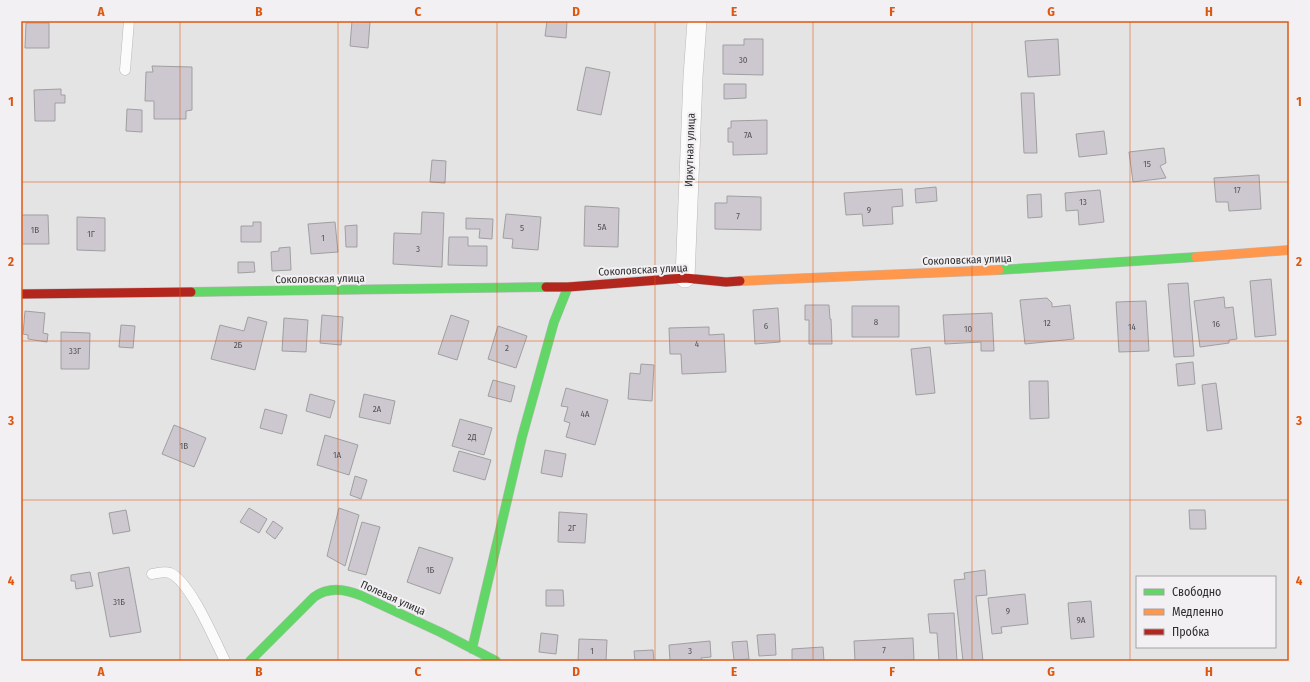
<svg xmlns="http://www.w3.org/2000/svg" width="1310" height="682" font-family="'Fira Sans Condensed',sans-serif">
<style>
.building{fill:#cdc8d0;stroke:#a09fa0}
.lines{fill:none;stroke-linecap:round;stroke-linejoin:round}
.lane-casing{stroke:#bab9ba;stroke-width:11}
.street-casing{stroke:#bab9ba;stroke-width:20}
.fast-casing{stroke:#bab9ba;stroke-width:10}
.slow-casing{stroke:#bab9ba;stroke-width:10}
.jam-casing{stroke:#bab9ba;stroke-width:10}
.lane{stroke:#fbfbfb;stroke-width:10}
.street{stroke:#fbfbfb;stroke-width:19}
.fast{stroke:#63d668;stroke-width:9}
.slow{stroke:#ff974d;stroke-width:9}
.jam{stroke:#b3261e;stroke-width:9}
.grid{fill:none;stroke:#df570e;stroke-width:1;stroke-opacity:0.55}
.labels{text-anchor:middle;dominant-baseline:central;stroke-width:4;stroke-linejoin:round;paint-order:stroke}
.number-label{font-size:9px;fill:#565457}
.street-label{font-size:11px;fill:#2f2e2f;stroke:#f2f0f3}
.neatline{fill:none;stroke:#df570e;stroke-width:1.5}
.grid-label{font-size:13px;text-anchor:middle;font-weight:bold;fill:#df570e}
</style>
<rect width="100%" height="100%" fill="#e5e4e5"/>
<path class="building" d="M352 21 370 22 368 48 350 46Z
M547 21H567L566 38 545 36Z
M26 23H49V48H25Z
M744 39H763V75L723 74V45H744Z
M1058 39 1060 75 1028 77 1025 41Z
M152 66 192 67V110L186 111V119H154V101H145L146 72H153Z
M586 67 610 72 601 115 577 110Z
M724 84H746V98L724 99Z
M61 89V95H65V103H55V121H35L34 90Z
M1021 93H1034L1037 153H1024Z
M127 109 142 110V132L126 131Z
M767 120V154L733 155V142H728V128H731V121Z
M1104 131 1107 154 1079 157 1076 134Z
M1164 148 1166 163 1160 166 1166 178 1133 182 1129 152Z
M432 160 446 161 445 183 430 182Z
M1259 175 1261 209 1229 211 1228 202H1216L1214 178Z
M936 187 937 201 916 203 915 189Z
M902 189 903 206 892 207 893 224 863 226 862 214 846 215 844 193Z
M1100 190 1104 222 1079 225 1078 210 1066 211 1065 193Z
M1041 194 1042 217 1028 218 1027 195Z
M727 196 761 197V230L715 229V203H727Z
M585 206 619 208 618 247 584 246Z
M422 212 444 213 442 267 393 264 394 233 421 234Z
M506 214 541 217 538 250 512 248 513 239 503 238Z
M21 215H48L49 244H21Z
M77 217 105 218V251L77 250Z
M466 218 493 219 492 239 479 238 480 229H466Z
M253 222H261V242H241V226H253Z
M335 222 338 252 311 254 308 224Z
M357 225V247H346L345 226Z
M449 237H468V246H487V266L448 265Z
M290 247 291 270 272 271 271 252 279 251V248Z
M238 262H254L255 272 238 273Z
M1271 279 1276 335 1255 337 1250 281Z
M1188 283 1194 356 1174 357 1168 284Z
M1224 297 1225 308 1233 307 1237 339 1229 340V343L1200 347 1194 301Z
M1047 298 1052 303V307L1070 305 1074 339 1025 344 1020 300Z
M1146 301 1149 351 1119 352 1116 302Z
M805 305H829L830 319H831L832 344H809V320H805Z
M852 306H899V337H852Z
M778 308 780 342 755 344 753 310Z
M25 311 45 313 43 333 48 334 47 342 28 339V335L23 334Z
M992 313 994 351H981V342L945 344 943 315Z
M322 315 343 317 341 345 320 343Z
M451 315 469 321 457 360 438 354Z
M248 317 267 322 255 370 211 359 220 325 244 331Z
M284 318 308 320 306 352 282 351Z
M121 325 135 326 133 348 119 347Z
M498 326 527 336 516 368 488 359Z
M709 327V335L724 334 726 372 682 374 681 354H670L669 328Z
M61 332 90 333 89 369H61Z
M930 347 935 393 916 395 911 349Z
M1193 362 1195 384 1178 386 1176 364Z
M641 364 654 365 652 401 628 399 630 373 640 374Z
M493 380 515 386 511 402 488 396Z
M1029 381H1048L1049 418 1030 419Z
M1216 383 1222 429 1207 431 1202 385Z
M566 388 608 400 595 445 566 437 570 423 564 421 568 407 561 406Z
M310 394 335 401 330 418 306 411Z
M364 394 395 401 390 424 359 417Z
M265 409 287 415 282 434 260 428Z
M460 419 492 428 484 455 452 446Z
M174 425 206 438 194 467 162 454Z
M325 435 358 445 349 475 317 465Z
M545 450 566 454 562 477 541 473Z
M459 451 491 460 485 480 453 471Z
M355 476 367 480 361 499 350 495Z
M249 508 267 519 259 533 240 522Z
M339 508 359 515 345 566 327 556Z
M126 510 130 531 113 534 109 513Z
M1189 510H1205L1206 529H1190Z
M559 512 587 514 585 543 558 542Z
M273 521 283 528 275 539 266 532Z
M362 522 380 527 366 575 348 570Z
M419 547 453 558 440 594 407 582Z
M129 567 141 632 110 637 98 573Z
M985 570 987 595 976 596 983 661H963L954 580 965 579 964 573Z
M90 572 93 586 76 589 75 581H71V575Z
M546 590H563L564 606H546Z
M1025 594 1028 624 1001 627 1002 633 992 634 988 598Z
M1091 601 1094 637 1071 639 1068 603Z
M954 613 957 661H939L937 633H930L928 614Z
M541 633 558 635 556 654 539 652Z
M775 634 776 655 759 656 757 635Z
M913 638 914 660 900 661H855L854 641Z
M579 639 607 640 606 661H578Z
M710 641 711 657 701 658 702 661H670L669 645Z
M747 641 749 659 734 660 732 642Z
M823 647 824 661H792V649Z
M653 650 654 661H635L634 651Z"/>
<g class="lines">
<g class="lane-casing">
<path id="lane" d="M125 70 129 21
M152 574C159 573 164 571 170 573 190 581 215 641 225 661"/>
</g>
<g class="street-casing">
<path id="street" d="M685 278 693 77 697 21"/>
</g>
<g class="fast-casing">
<path id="fast" d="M999 270 1196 257
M191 292 546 287
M472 649 522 437 554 322 568 287
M250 661 314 597C329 586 346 589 362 596L440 632 496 661"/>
</g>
<g class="slow-casing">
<path id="slow" d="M1196 257 1289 250
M740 281 999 270"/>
</g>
<g class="jam-casing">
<path id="jam" d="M546 287H568L685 278 726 282 740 281
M21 294 191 292"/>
</g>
<use href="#lane" class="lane"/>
<use href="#street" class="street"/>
<use href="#fast" class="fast"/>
<use href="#slow" class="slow"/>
<use href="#jam" class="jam"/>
</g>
<path class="grid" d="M180 21V661M338 21V661M497 21V661M655 21V661M813 21V661M972 21V661M1130 21V661M21 182H1289M21 341H1289M21 500H1289"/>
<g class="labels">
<g class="number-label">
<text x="743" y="60">30</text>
<text x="748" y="135">7А</text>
<text x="1147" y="164">15</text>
<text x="1237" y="190">17</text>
<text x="1083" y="202">13</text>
<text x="869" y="210">9</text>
<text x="738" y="216">7</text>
<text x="602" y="227">5А</text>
<text x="522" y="228">5</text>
<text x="35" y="230">1В</text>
<text x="91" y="234">1Г</text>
<text x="323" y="238">1</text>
<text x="418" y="249">3</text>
<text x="876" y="322">8</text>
<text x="1047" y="323">12</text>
<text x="1216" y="324">16</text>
<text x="766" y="326">6</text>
<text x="1132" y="327">14</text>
<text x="968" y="329">10</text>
<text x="697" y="344">4</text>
<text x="238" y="345">2Б</text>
<text x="507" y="348">2</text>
<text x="75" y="351">33Г</text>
<text x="377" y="409">2А</text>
<text x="585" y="414">4А</text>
<text x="472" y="437">2Д</text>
<text x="184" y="446">1В</text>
<text x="337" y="455">1А</text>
<text x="572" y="528">2Г</text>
<text x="430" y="570">1Б</text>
<text x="119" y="602">31Б</text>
<text x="1008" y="611">9</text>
<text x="1081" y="620">9А</text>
<text x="884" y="650">7</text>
<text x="592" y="651">1</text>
<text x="690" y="651">3</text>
</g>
<g class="street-label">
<text transform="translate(690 150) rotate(-88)">Иркутная улица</text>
<text transform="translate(967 260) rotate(-2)">Соколовская улица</text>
<text transform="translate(643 270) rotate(-3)">Соколовская улица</text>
<text transform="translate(320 279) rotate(-1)">Соколовская улица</text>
<text transform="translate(393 598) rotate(24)">Полевая улица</text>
</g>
</g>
<rect width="1310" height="682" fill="none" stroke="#f2f0f3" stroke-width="44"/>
<rect x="1136" y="576" width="140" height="72" fill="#f2f0f3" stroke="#a4a2a5"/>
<rect x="1144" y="589" width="20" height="6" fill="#63d668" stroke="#a4a2a5"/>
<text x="1172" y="596" font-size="12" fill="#2f2e2f">Свободно</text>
<rect x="1144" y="609" width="20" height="6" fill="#ff974d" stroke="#a4a2a5"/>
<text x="1172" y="616" font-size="12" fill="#2f2e2f">Медленно</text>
<rect x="1144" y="629" width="20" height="6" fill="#b3261e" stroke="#a4a2a5"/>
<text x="1172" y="636" font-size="12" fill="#2f2e2f">Пробка</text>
<rect x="22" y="22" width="1266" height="638" class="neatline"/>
<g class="grid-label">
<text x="101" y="16">A</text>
<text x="259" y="16">B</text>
<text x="418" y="16">C</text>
<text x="576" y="16">D</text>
<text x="734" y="16">E</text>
<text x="892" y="16">F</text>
<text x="1051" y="16">G</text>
<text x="1209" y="16">H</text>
<text x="11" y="106">1</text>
<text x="1299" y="106">1</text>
<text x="11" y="266">2</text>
<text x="1299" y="266">2</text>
<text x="11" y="425">3</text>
<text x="1299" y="425">3</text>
<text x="11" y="585">4</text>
<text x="1299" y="585">4</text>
<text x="101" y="676">A</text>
<text x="259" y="676">B</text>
<text x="418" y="676">C</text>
<text x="576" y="676">D</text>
<text x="734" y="676">E</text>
<text x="892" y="676">F</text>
<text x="1051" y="676">G</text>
<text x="1209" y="676">H</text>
</g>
</svg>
